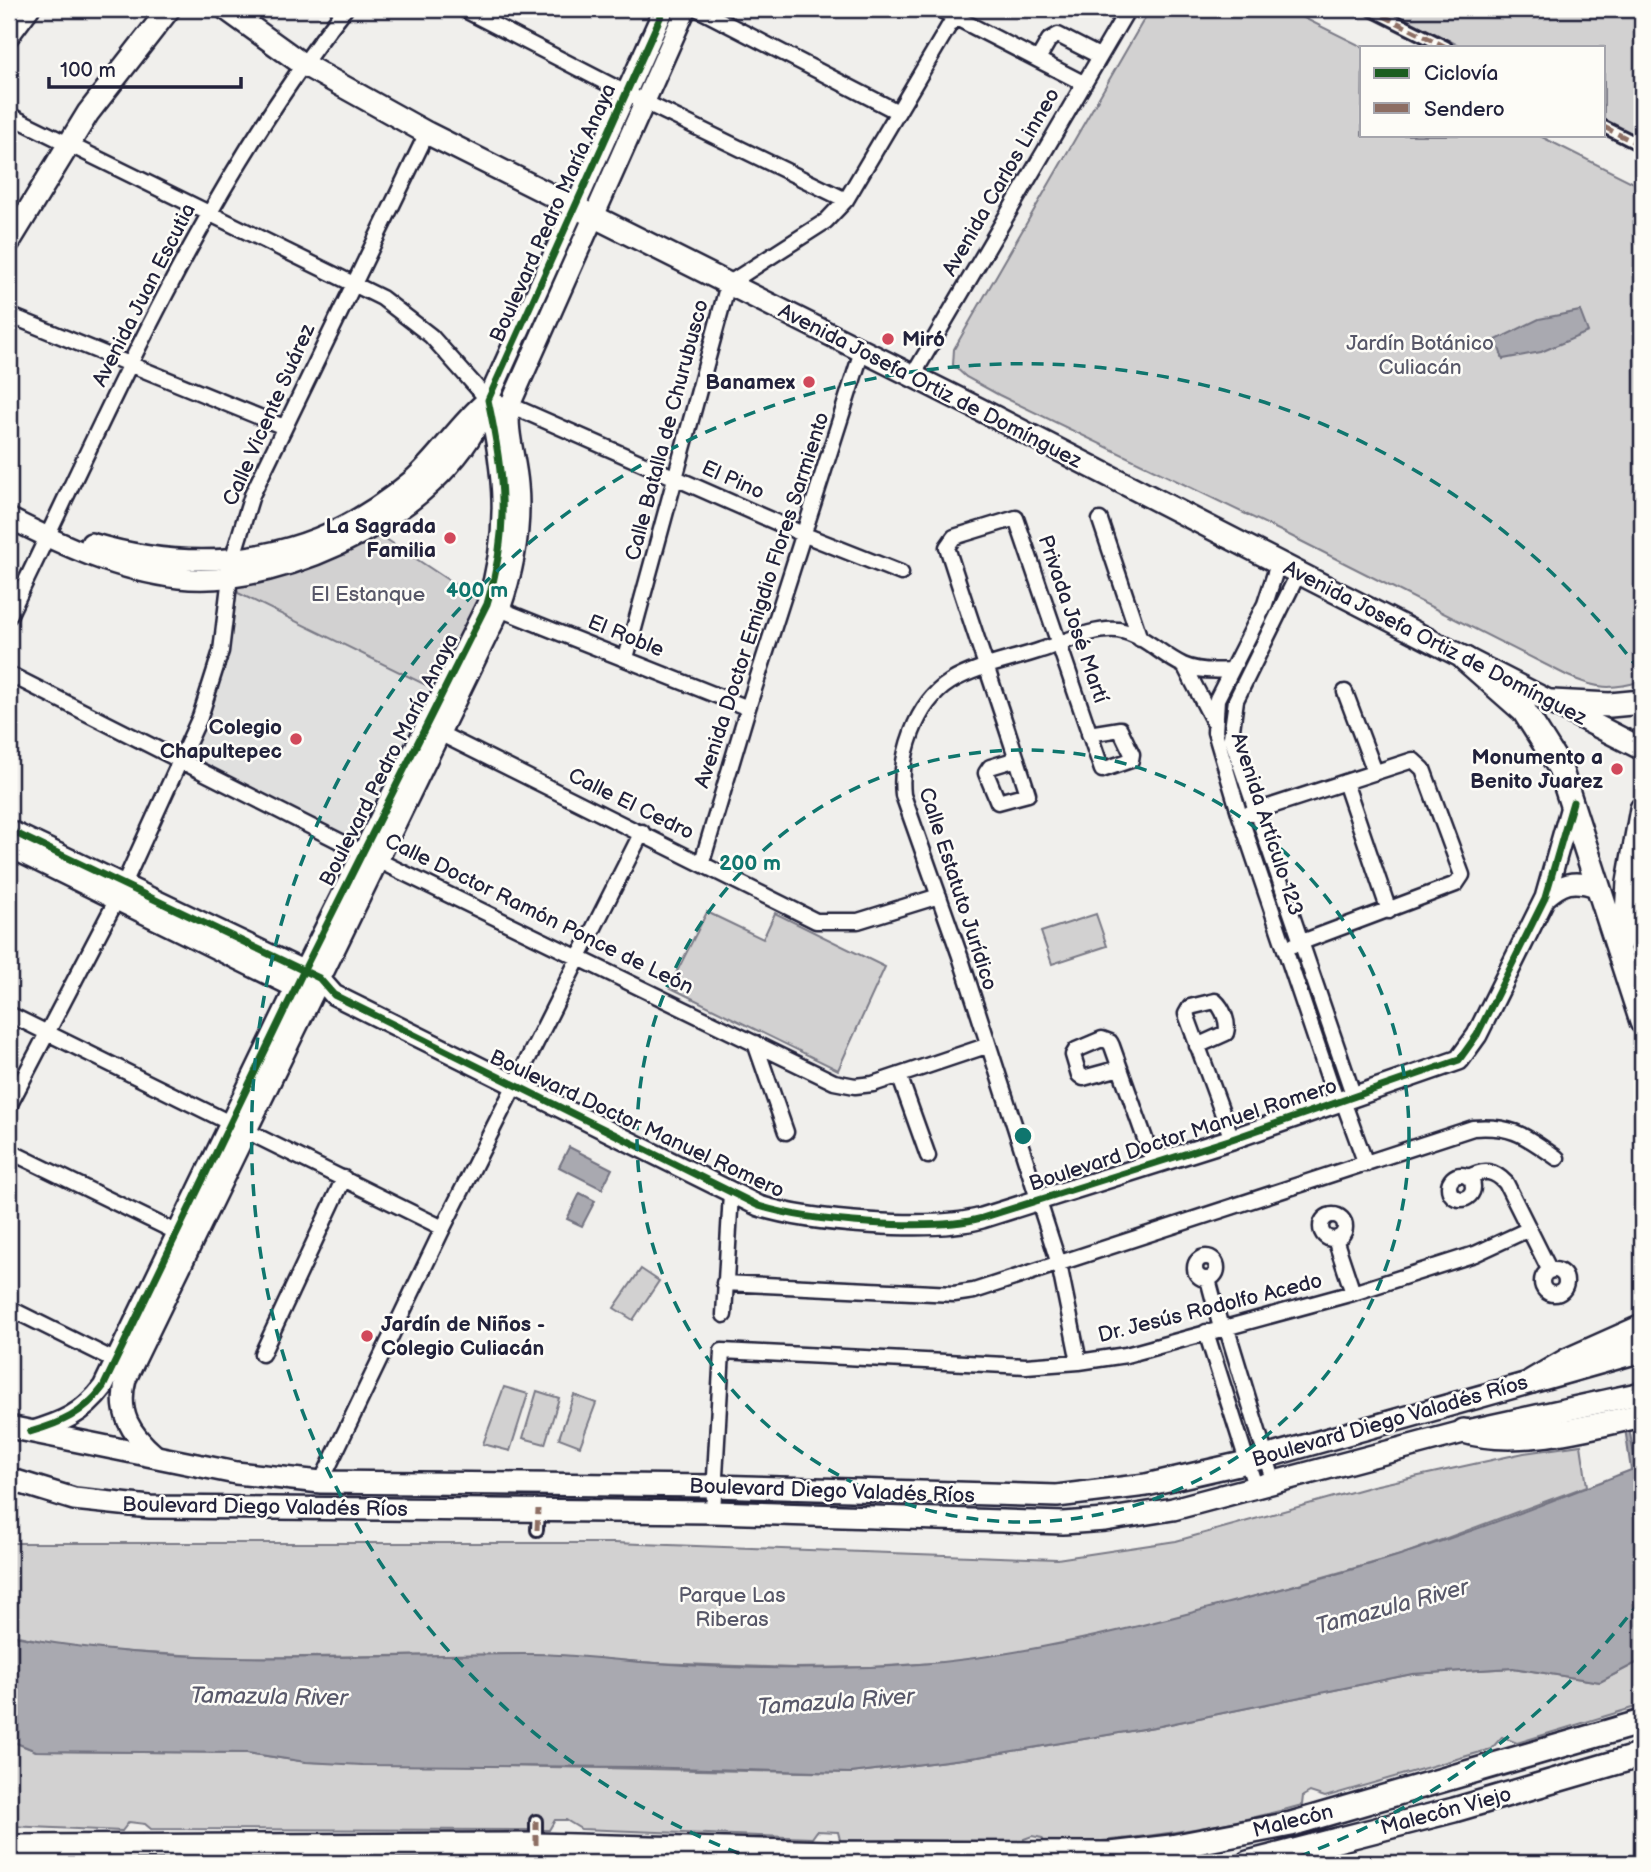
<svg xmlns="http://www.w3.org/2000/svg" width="1651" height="1872" font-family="'Balsamiq Sans',sans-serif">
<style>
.built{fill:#e0e0df}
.green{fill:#d2d1d1;stroke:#7a7a86;stroke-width:2}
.water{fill:#a9a9b0;stroke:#737381;stroke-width:2}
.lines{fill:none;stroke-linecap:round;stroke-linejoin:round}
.pedestrian-casing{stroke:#22223b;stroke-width:16}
.minor-casing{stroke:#22223b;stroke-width:19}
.tertiary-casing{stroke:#22223b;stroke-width:24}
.secondary-casing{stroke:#22223b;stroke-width:26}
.primary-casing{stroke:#22223b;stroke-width:28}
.pedestrian{stroke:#fdfcf7;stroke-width:10}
.minor{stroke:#fdfcf7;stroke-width:14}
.tertiary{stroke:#fdfcf7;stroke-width:19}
.secondary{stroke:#fdfcf7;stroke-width:21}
.primary{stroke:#fdfcf7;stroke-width:23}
.quiet{stroke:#8d6e63;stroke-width:5;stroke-dasharray:10 5;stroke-linecap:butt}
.cycleway-casing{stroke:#fdfcf7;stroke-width:11}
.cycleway{stroke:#1b5e20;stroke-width:7}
.ring{fill:none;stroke:#0f766e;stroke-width:3.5;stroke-dasharray:12 9}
.poi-dot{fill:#d1495b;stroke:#fdfcf7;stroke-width:2.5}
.labels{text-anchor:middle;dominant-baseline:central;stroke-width:5;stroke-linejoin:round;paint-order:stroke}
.street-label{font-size:21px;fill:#22223b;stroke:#fdfcf7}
.poi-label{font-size:21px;font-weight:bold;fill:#22223b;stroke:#fdfcf7;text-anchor:end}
.park-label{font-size:21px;fill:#575768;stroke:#fdfcf7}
.water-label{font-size:23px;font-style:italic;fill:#58586a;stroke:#fdfcf7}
.centre{fill:#0f766e;stroke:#fdfcf7;stroke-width:3.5}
.ring-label{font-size:21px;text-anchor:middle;font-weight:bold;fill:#0f766e;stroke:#fdfcf7;stroke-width:5;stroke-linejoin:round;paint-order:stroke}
</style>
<rect width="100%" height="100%" fill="#f0efec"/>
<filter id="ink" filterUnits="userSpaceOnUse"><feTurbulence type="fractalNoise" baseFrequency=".0143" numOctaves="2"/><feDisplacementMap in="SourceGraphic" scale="14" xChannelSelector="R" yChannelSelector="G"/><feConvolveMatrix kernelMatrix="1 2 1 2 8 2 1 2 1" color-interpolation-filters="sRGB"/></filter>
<g filter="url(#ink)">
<path class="built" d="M221 586 436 690 354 854 168 763 193 714 210 670Z"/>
<path class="green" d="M1150 9H1286L1363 47 1362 135H1538L1642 187V681C1611 690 1597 689 1568 676L1289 535 999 395 966 377 953 365 954 349Z
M1386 9H1642V140L1604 120V47H1462Z
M368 527 480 601 436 690 238 593 235 577Z
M707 912 763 939 775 913 885 967 838 1070 669 987Z
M1096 914 1107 946 1052 964 1041 932Z
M641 1269 659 1281 633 1320 614 1308Z
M504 1387 528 1394 510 1451 483 1444Z
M537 1391 559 1398 545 1444 523 1438Z
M574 1395 596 1403 580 1446 559 1438Z
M1581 1445 1587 1486 1401 1555 1175 1619 1043 1649 951 1662 871 1667 793 1668 656 1663 530 1654 234 1658 79 1649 9 1634V1543H614L1057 1559 1176 1541 1373 1486 1524 1453Z
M1642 1660V1705L1517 1743 1502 1737 1491 1749 1325 1797 1310 1792 1303 1796 1302 1805C1218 1829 1133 1839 1046 1846L1042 1838 1032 1836 1024 1839 1023 1846 840 1840 838 1832 817 1831 812 1838 581 1829 566 1820H555L549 1830 151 1829 145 1824 129 1822 122 1831 9 1826V1740L36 1751 247 1753 306 1762 851 1773 978 1757 1160 1726 1412 1674 1513 1668 1600 1682Z"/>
<path class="water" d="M1580 311 1588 332 1541 352 1503 359 1496 340 1539 319Z
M569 1147 612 1169 602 1189 559 1167Z
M580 1193 595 1201 582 1226 567 1219Z
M1625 1428H1629L1635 1460 1642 1463V1660L1600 1682 1513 1668 1412 1674 1160 1726 978 1757 851 1773 635 1767 362 1765 306 1762 247 1753 36 1751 9 1740V1635C178 1669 350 1655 522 1654 566 1653 611 1660 655 1663 726 1668 799 1670 870 1667 988 1663 1100 1637 1213 1607 1275 1591 1336 1575 1397 1556 1476 1531 1554 1500 1631 1470Z"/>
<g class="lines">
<g class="pedestrian-casing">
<path id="pedestrian" d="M1370 9 1446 47
M1604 127 1642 146
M537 1530 538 1509
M536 1845V1821"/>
</g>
<g class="minor-casing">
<path id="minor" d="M463 9 626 93 846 200
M698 9 898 112
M939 9 1083 83
M9 40 32 9
M1038 59 1049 40 1058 35 1099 56
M9 115 382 298 431 336 488 400 510 405 805 535 901 573
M9 315 284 427
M912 377 1128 9
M1100 520 1140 639
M1278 564 1265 604 1217 699 1215 732 1240 816 1337 1103
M1298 574 1236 700 1231 737 1354 1097
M492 606 748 708
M9 616C110 409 201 191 345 9
M626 658 728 284 826 221 846 200 959 9
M1185 667 1213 721
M9 674 377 860 834 1082 855 1086 873 1084 986 1046
M1345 692 1375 772
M433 730 816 921H858L939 896
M1017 759 990 767 986 773 998 802 1028 794C1002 711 973 629 947 547L954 537 1016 518 1102 770 1131 760 1132 754 1120 729 1089 734
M1345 782 1389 911
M1250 813 1413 760 1423 769 1462 875 1456 884 1294 945
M702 862 748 708 862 351
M9 1014 443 1228
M755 1043 786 1132
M1197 1046 1226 1033C1229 1023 1223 1008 1215 1001L1190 1007 1186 1014 1232 1139
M1120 1068 1083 1078 1079 1075 1073 1055 1076 1050 1102 1039 1110 1042 1112 1046 1154 1164
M899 1075 928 1156
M1343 1101 1366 1164
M9 1106 117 899 200 717 221 651 232 560 252 495 427 133
M9 1151 184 1236
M1449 1187a12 12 0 1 1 24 0a12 12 0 1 1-24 0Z
M1469 1177C1484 1169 1494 1170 1506 1183L1550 1271
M1321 1227a12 12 0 1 1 24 0a12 12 0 1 1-24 0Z
M1335 1239 1353 1293
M1195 1268a11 11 0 1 1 22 0a11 11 0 1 1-22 0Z
M1542 1282a12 12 0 1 1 24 0a12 12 0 1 1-24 0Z
M1208 1279 1221 1328
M724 1283 954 1294 974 1291 1473 1128C1514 1125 1525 1136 1557 1158
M9 1308 124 1365
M724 1315 731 1193
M1226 1326 1273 1480
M1206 1332 1255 1486
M262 1354 344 1178
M1079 1362 1059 1264 960 956 903 795C899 757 915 704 950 682 976 666 1012 660 1041 650 1063 643 1094 627 1118 630 1143 634 1161 655 1183 665 1196 671 1217 671 1230 670
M321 1482 443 1228 642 832
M713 1512 722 1351 1026 1366 1079 1362 1126 1355 1353 1293 1475 1254 1529 1229"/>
</g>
<g class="tertiary-casing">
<path id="tertiary" d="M9 518C62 545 118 571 179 578 287 590 453 507 488 401
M91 543C207 577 317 561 411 481 439 457 458 424 487 400
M9 830 319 978 334 995 759 1206C810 1222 932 1232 982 1218L1232 1139 1459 1060 1477 1035 1545 898 1572 803
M9 847 306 993
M1545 898C1562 883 1573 879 1596 887L1598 891
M30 1432C61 1423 83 1414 103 1387L304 970 487 604C510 530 504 474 488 400L664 9
M155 1455C130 1433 117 1413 126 1379L500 609C514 569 522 528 518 485 516 458 506 432 510 405L686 9"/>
</g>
<g class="secondary-casing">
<path id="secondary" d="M226 9 301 63 427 133 979 409 1642 749
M9 242 88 113 169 9
M9 1427 236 1473 321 1482 713 1486 1057 1496 1146 1485 1247 1462 1642 1351
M9 1479 74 1499 150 1507 713 1512 1063 1523 1105 1520 1173 1509 1463 1432 1642 1393"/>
</g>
<g class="primary-casing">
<path id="primary" d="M1465 659 1524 711 1560 768 1618 948
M1552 702 1610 705 1642 702
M1642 809 1629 882 1626 930 1618 948 1642 1022
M1532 1381 1568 1360 1642 1327
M1464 1431C1515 1447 1591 1427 1642 1415
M9 1847 536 1845 832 1853 1111 1854 1171 1847 1291 1824 1642 1722
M1248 1863 1454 1810 1642 1755"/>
</g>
<use href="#pedestrian" class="pedestrian"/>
<use href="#minor" class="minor"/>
<use href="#tertiary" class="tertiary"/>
<use href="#secondary" class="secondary"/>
<use href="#primary" class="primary"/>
<path class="quiet" d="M1370 9 1446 47
M1604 127 1642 146
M537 1530 538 1509
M536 1845V1821"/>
<g class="cycleway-casing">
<path id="cycleway" d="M9 830 319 978 334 995 759 1206C810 1222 932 1232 982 1218L1232 1139 1459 1060 1477 1035 1545 898 1573 802
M30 1432C61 1423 83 1414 103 1387L304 970 487 604C510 530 504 474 488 400L664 9"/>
</g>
<use href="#cycleway" class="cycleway"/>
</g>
</g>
<g class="ring">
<circle cx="1023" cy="1136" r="386"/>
<path d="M1640 1601A772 772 0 0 1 1287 1861M759 1861A772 772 0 1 1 1640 671"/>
</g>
<g class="poi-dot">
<circle cx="888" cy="339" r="7"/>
<circle cx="809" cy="382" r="7"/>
<circle cx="450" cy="538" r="7"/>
<circle cx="296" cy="739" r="7"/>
<circle cx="1617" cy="769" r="7"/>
<circle cx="367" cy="1336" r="7"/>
</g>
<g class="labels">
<g class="street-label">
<text transform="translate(1001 182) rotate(-60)">Avenida Carlos Linneo</text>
<text transform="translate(553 213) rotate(-66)">Boulevard Pedro María Anaya</text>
<text transform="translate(144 295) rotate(-63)">Avenida Juan Escutia</text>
<text transform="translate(930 386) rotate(27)">Avenida Josefa Ortiz de Domínguez</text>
<text transform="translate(269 415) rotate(-66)">Calle Vicente Suárez</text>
<text transform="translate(667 430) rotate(-75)">Calle Batalla de Churubusco</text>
<text transform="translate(733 480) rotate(24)">El Pino</text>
<text transform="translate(762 600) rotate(-72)">Avenida Doctor Emigdio Flores Sarmiento</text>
<text transform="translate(1073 619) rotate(71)">Privada José Martí</text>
<text transform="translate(626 636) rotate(22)">El Roble</text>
<text transform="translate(1435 643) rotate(27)">Avenida Josefa Ortiz de Domínguez</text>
<text transform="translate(389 760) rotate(-63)">Boulevard Pedro María Anaya</text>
<text transform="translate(631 804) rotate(26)">Calle El Cedro</text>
<text transform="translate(1267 824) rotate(72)">Avenida Artículo 123</text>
<text transform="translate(958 889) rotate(72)">Calle Estatuto Jurídico</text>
<text transform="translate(539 914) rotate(26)">Calle Doctor Ramón Ponce de León</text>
<text transform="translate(637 1124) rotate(25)">Boulevard Doctor Manuel Romero</text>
<text transform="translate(1183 1135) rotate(-18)">Boulevard Doctor Manuel Romero</text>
<text transform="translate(1210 1308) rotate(-14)">Dr. Jesús Rodolfo Acedo</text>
<text transform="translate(1390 1421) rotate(-16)">Boulevard Diego Valadés Ríos</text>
<text transform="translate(832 1491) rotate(2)">Boulevard Diego Valadés Ríos</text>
<text transform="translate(265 1507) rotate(1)">Boulevard Diego Valadés Ríos</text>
<text transform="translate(1446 1811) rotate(-15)">Malecón Viejo</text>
<text transform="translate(1293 1821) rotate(-14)">Malecón</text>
</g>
<g class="poi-label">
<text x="902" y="339" text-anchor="start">Miró</text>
<text x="795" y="382">Banamex</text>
<text x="436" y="526">La Sagrada<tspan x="436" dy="24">Familia</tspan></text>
<text x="282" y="727">Colegio<tspan x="282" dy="24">Chapultepec</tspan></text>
<text x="1603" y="757">Monumento a<tspan x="1603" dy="24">Benito Juarez</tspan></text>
<text x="381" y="1324" text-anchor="start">Jardín de Niños -<tspan x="381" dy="24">Colegio Culiacán</tspan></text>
</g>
<g class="park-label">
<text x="1420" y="343">Jardín Botánico<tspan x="1420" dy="24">Culiacán</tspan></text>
<text x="368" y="594">El Estanque</text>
<text x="732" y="1595">Parque Las<tspan x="732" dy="24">Riberas</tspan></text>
</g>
<g class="water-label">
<text transform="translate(1392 1607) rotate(-15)">Tamazula River</text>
<text transform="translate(269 1697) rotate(1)">Tamazula River</text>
<text transform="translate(836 1702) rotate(-4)">Tamazula River</text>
</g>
</g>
<circle cx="1023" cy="1136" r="10" class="centre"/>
<g class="ring-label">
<text x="477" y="597">400 m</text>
<text x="750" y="870">200 m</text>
</g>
<rect width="1651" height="1872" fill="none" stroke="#fdfcf7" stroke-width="35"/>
<rect x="18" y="18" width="1616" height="1837" fill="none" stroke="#22223b" stroke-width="2.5" filter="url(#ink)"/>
<rect x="1360" y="46" width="245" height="91" fill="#fdfcf7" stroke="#a5a5ac" stroke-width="2"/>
<rect x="1374" y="68" width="35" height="10" fill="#1b5e20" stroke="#a5a5ac" stroke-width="2"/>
<text x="1424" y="80" font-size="21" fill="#22223b">Ciclovía</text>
<rect x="1374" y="103" width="35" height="10" fill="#8d6e63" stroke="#a5a5ac" stroke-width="2"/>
<text x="1424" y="116" font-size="21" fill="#22223b">Sendero</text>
<path d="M49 77v10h192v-10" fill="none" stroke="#22223b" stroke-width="3.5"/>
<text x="60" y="77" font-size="21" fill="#22223b" stroke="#fdfcf7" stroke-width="5" paint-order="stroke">100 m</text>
</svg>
